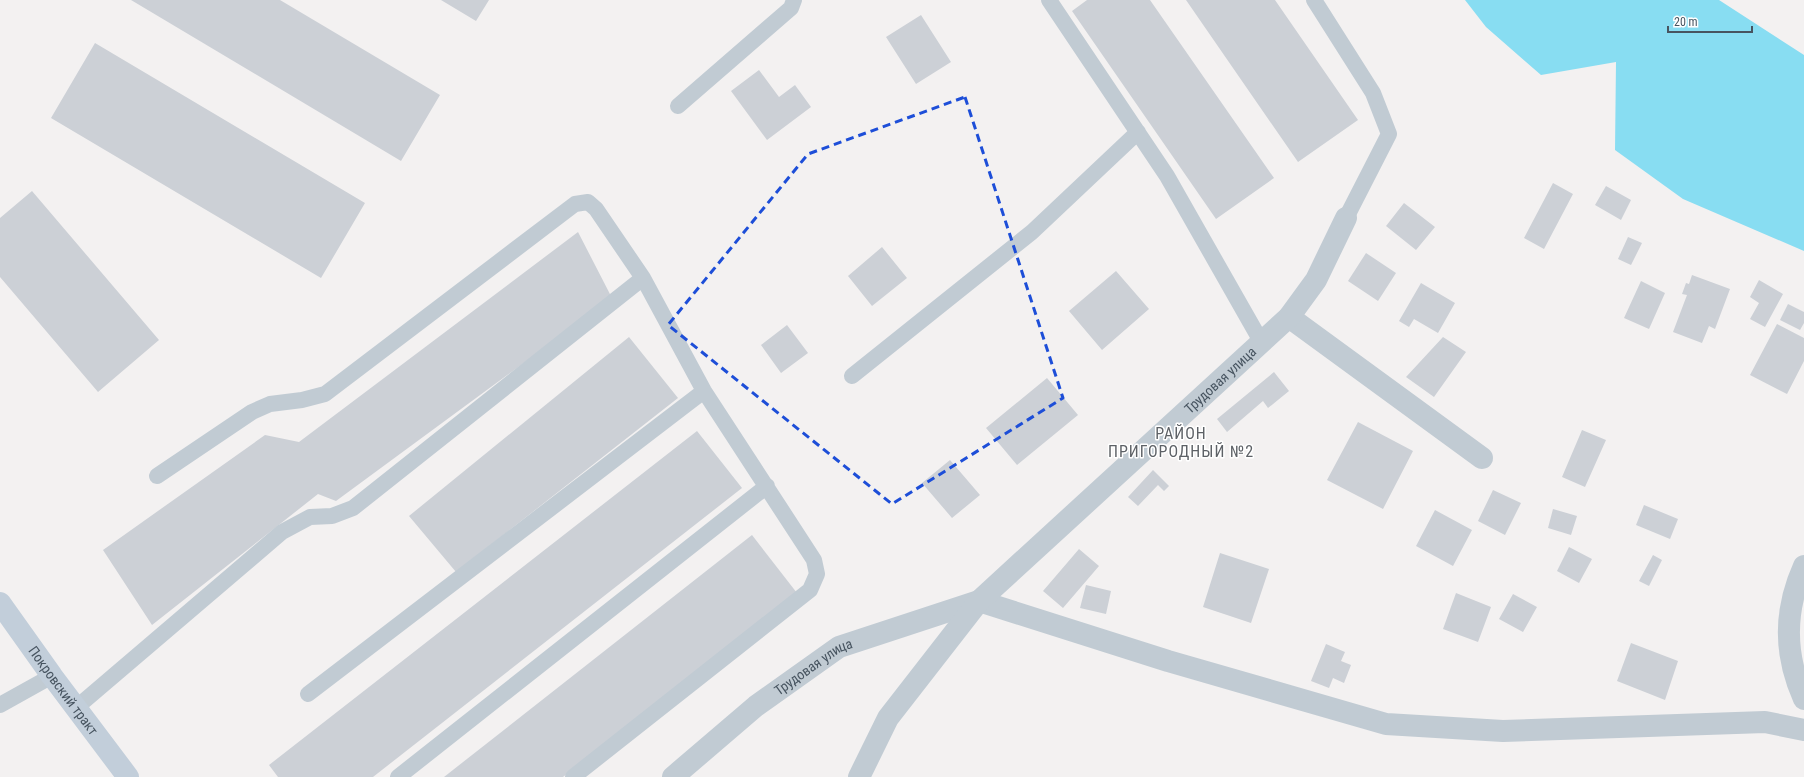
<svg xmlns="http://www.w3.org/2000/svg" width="1804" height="777" font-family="'Roboto Condensed',sans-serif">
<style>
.water{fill:#88ddf2}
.building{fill:#ccd0d6}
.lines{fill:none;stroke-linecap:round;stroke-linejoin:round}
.lane{stroke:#c1cbd3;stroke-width:16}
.street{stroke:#c1cbd3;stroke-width:22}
.secondary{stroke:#c2ceda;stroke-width:22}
.marked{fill:none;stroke:#1d4ed8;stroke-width:3;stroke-dasharray:8 5;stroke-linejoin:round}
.labels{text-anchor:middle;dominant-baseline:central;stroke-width:3;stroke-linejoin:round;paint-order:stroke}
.street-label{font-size:14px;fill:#475460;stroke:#fff}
.quarter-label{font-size:16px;letter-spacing:1px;fill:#5d6166;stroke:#fff}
</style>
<rect width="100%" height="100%" fill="#f3f1f1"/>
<path class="water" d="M1465 0H1719L1804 55V251L1683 199 1615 150 1616 62 1541 75 1486 27Z"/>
<path class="building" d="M131 0H280L440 95 401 161Z
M441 0H489L476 21Z
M1087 0H1150L1274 178 1216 219 1072 11Z
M1186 0H1275L1358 120 1298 162Z
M921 15 951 62 916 84 886 37Z
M95 43 365 203 321 278 51 118Z
M759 70 779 97 795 85 811 107 767 140 731 91Z
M1553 183 1573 194 1544 249 1524 238Z
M1606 186 1631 200 1621 220 1595 205Z
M32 191 159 340 98 392 0 277V218Z
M1404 203 1435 227 1416 250 1386 226Z
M578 232 612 298 336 501 318 494 152 625 103 550 265 435 299 442Z
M1628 237 1642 243 1631 265 1618 259Z
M882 247 907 278 872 306 848 276Z
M1366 253 1396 273 1378 301 1348 281Z
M1116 271 1149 309 1102 350 1069 311Z
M1692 275 1730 289 1715 329 1709 326 1702 343 1673 332 1687 295 1682 294 1686 283 1689 284Z
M1759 280 1783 294 1765 327 1750 319 1759 303 1750 297Z
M1641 281 1665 293 1649 329 1624 318Z
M1421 283 1455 303 1438 333 1414 319 1409 327 1399 321Z
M1788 304 1804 312V323L1800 330 1780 320Z
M1777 324 1804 338V361L1787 394 1750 375Z
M787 325 808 353 781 373 761 345Z
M629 337 678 398 456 572 409 516Z
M1443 337 1466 352 1434 397 1406 377Z
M1274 372 1289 391 1268 408 1263 401 1227 432 1217 419Z
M1047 378 1078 415 1017 465 986 428Z
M1358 422 1413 451 1383 509 1327 480Z
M1582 430 1606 440 1585 487 1562 477Z
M697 431 742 488 373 777H278L269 765Z
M950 460 980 495 952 518 922 483Z
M1153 470 1169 486 1164 491 1158 485 1138 506 1128 497Z
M1493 490 1521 503 1505 535 1478 521Z
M1644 505 1678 519 1670 539 1636 525Z
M1553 509 1577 516 1571 535 1548 528Z
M1435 510 1472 530 1453 566 1416 546Z
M752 535 797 593 563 777H444Z
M1569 547 1592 559 1579 583 1557 571Z
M1079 549 1099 566 1063 608 1043 591Z
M1220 553 1269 569 1251 623 1203 607Z
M1653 555 1662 560 1649 586 1639 581Z
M1086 585 1111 591 1106 614 1080 608Z
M1456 593 1491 607 1478 642 1443 629Z
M1513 594 1537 607 1523 632 1499 619Z
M1631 643 1678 661 1665 700 1617 681Z
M1326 644 1345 652 1341 661 1351 665 1344 683 1333 678 1329 688 1311 681Z"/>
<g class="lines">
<path class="lane" d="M1049 0 1167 176 1262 343
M1314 0 1373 93 1389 134 1346 218
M678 106 791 8 794 0
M852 376 1032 232 1138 132
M308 694 704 391
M0 705 52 676
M77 707 282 532 310 517 332 516 353 508 643 278 596 209 588 202 575 204 325 394 302 400 270 404 252 412 157 476
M398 777 767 486
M573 777 810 590 817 574 814 560 704 391 643 278"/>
<g class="street">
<path d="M1289 317 1482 458"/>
<path d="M1804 566C1784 610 1784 655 1804 699"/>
<path id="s1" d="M673 777 756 706 839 647 979 601 1168 661 1386 724 1503 731 1765 722 1804 730"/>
<path id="s2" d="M859 777 888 718 979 601 1289 317 1316 280 1346 218"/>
</g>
<path class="secondary" id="s3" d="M0 603 52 676 128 777"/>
</g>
<path class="marked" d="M965 97 1063 398 892 504 668 325 808 154Z"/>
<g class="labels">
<g class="street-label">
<text stroke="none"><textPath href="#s2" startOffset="541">Трудовая улица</textPath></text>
<text stroke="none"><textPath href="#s1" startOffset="179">Трудовая улица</textPath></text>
<text stroke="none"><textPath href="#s3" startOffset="108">Покровский тракт</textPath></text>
</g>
<g class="quarter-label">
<text x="1181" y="433">РАЙОН<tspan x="1181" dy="18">ПРИГОРОДНЫЙ №2</tspan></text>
</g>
</g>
<path d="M1668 26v6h84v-6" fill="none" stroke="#475460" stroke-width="2"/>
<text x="1674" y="26" font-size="12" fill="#475460" stroke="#ffffff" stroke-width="3" paint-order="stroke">20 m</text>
</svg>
